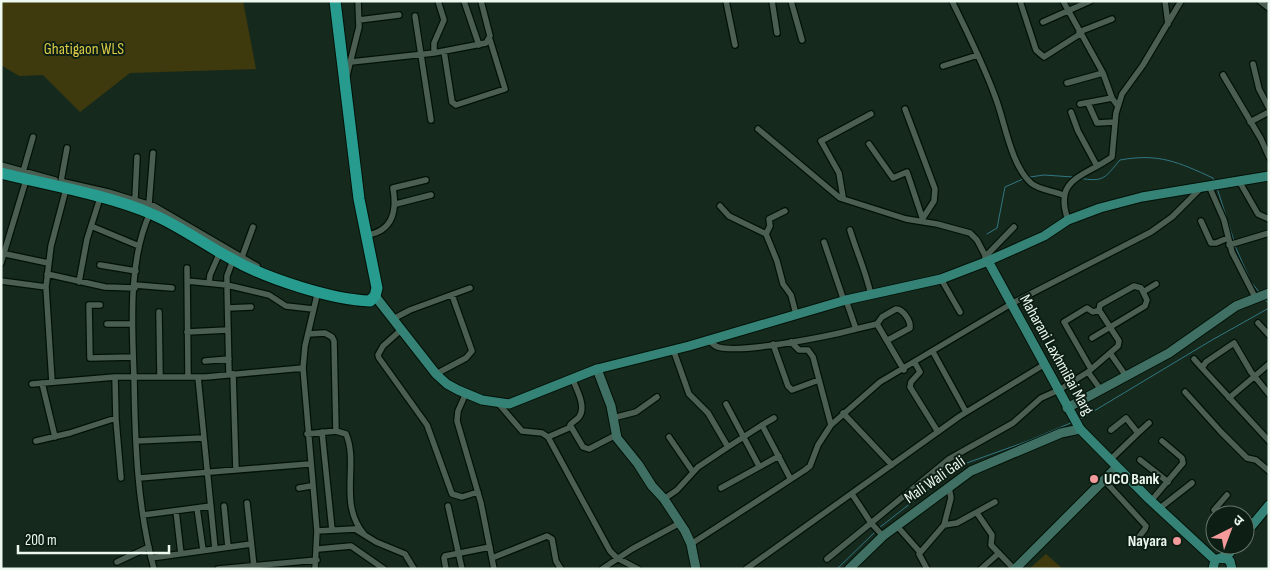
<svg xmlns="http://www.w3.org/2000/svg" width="1270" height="570" font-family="'Sofia Sans Condensed','Noto Sans Devanagari',sans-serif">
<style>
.green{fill:#3f390e}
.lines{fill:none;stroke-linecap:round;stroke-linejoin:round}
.stream{stroke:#317783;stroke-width:1}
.street-casing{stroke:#021107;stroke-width:8}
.secondary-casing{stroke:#021107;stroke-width:11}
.primary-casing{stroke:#021107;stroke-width:11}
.highway-casing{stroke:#021107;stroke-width:13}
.street{stroke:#4a5e51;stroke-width:5.5}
.secondary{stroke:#407063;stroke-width:9}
.primary{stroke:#358376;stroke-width:9}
.highway{stroke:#279b8e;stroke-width:11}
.poi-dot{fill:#f59b9b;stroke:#0d1f14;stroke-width:2}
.labels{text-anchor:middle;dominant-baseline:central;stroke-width:4;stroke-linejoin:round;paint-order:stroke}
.park-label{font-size:16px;fill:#dbca46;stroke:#0d1f14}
.street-label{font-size:16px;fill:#ecf8f0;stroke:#0d1f14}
.poi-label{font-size:16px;font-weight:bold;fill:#ecf8f0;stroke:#0d1f14;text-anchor:start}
</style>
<rect width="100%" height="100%" fill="#16291d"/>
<path class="green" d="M1 1H243L256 69 130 73 80 112 43 75 19 76 1 65Z
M1046 554 1063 569H1029Z"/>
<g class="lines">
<path class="stream" d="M1030 177 1044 175 1073 177
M1079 178C1105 183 1105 177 1120 160 1159 153 1178 162 1213 178L1214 182
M1217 188 1234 241
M987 234 997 228 1005 187 1023 179
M1235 246 1251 282 1260 293
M1264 298 1269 304
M1079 420 1212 340 1269 308
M879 528 944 477 964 464 1028 441 1073 422
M837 569 876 531"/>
<g class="street-casing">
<path id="street" d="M464 1 479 45
M726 1 735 45
M772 1 777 33
M791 1 802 40
M952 1C968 34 984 65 996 99 1005 123 1011 165 1031 183 1039 190 1054 191 1063 195
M1020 1 1036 50 1044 57 1080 34
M1063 1 1103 73 1112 98 1117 105
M1165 1 1168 24
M1260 1 1269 8
M415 16 431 120
M359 20 399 15
M1043 22 1090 1
M1079 32 1112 19
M444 51 452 102 456 105 505 89 490 40
M434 53V43L444 20 438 1
M351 62 434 53 486 43 490 36 481 1
M1253 64 1259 89 1269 108
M943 66 978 55
M347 75 359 27 358 1
M1223 75 1261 139 1269 157
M1067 83 1103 73
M1088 103 1097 123 1115 122
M1080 104 1112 98
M905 109 935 189 934 201 923 218
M1071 112 1078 131 1097 166
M1250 122 1269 112
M758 129 840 198 906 219 937 224 970 233 977 240 988 261
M869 144 893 178 907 172 923 220
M1 165 55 180
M23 172 33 137
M61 181 67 148
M1239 181 1258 214 1269 219
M64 182 108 192 154 206 257 266
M1209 186 1224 220 1232 252 1255 297
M843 197 839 173 821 141 871 114
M135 199 137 157
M149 204 153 153
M396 204 431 195
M720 206 729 216 766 234 777 261 783 284 791 295 796 314
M150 213C128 261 132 325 134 377 135 441 137 507 154 569
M1068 220C1053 178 1084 177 1112 157L1116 113 1122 94 1143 65 1181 1
M1201 221 1211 243H1216L1228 238
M91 226 139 246
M850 230C857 253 866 272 871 295
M766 234 770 226 769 219 785 211
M367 235C393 231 397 211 393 188L426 180
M824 242 844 301
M1229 245 1269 233
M1 253 48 263
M242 257 253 227
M985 257 1014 227
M1 263 26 180
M100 265 136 271
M187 268 188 377
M47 274 105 287 135 288
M941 279 960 312
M1 281 46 287
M187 281 227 285 269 295 286 306 313 309
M79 282 87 239 100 198
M209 283 210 275 220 252
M135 285 172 288
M100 305H89L90 358 133 357
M228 308 251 307
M1099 310 1100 305 1134 286 1141 288 1143 292
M159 312 160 376
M393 319 410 310 470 288
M1258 323 1269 335
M107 324H132
M877 324 882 317 896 309C903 309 911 321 910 328L888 340
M402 329 383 346 378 355 379 358 427 425 452 494 462 497 478 492
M856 329 877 324 904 370
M187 332 228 330
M308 334 325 333 332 337 334 341 336 431
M1092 338 1145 306 1147 300 1143 292 1156 284
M709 340C712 343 714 346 718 347 741 354 830 336 856 329L846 300
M791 342 799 350H808L813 357 831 425
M773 344 788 386 792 390 819 380
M673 349 689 394 708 413 728 447 762 425 790 478
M933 352 966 412
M1110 353 1126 376
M1194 359 1202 368
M205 361 229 359
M915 363 920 372 911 382 910 387 938 432
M1088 372 1101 390
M229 374 227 285V276L233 260
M233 374 236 470
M436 374 466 358 472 351 452 295
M115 377 116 420 121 478
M198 377 215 549
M572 378C576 388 587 407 579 417 577 420 572 422 570 425L583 447 589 449 616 435
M52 382 46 287 51 246 66 189
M42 383 55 437
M32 384 115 377H206L303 368
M1185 392 1221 432 1247 458 1256 460 1269 471
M466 393 458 411 457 421 481 503 494 569
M1269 394 1251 372 1234 343 1206 362 1202 368 1269 441
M1229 398 1269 364
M498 403 522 431 542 433 548 437 610 551 617 558 638 569
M726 404 759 466
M843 413 892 465
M613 418 636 412 657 397
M762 425 774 418
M322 432 332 530
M1138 433 1149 423
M307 434 336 431 346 434C359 464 338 504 364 534
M548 437 571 427
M669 437 693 472
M36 441 70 433 116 418
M136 441 203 438
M1110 460 1138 433 1126 418 1111 430
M1140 460 1168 482
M139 478 309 464
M1104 480 1146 526 1145 529 1138 538
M299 488 311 486
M721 488 779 456
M664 499 677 490 698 467 728 447
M1151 501 1183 463 1182 458 1162 441
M247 503 254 567
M224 506 228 547
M448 506 462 569
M197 508 203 550
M1160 508 1192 483
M176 511 181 554
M977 513 992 535 991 545 1014 569
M143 515 211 506
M1219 515 1214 510 1227 495
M944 525 957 523 995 502
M897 526 919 551
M317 531 355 529 376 542 405 554 414 569
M883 536 871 523 949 459 1013 423 1041 398 1059 390 1088 372 1118 346 1119 341 1099 310 1093 312 1087 308 1064 322 1091 369
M691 544 805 470 810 466 818 445 831 425 880 382 1011 304 1151 232 1172 217 1201 188
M318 549 351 546 384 569
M151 558 251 544
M492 558 547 536 552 539 556 561 561 569
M827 559 871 523 852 494
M117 562 149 547
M218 569 317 560
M315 569 317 531 303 368 305 346 318 291
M446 569 444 558 445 556 490 547
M602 569 632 549 680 523
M746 569 960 416 1045 364
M927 569 919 554 944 525 951 498 949 487
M981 569 999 553"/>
</g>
<g class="secondary-casing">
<path id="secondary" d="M597 369 611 406 617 438 638 464 652 486 664 499 685 531 691 544 696 569
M1067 408 1169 353 1236 306 1269 293
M849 569 883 536 971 471 1061 433 1080 429
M1015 569 1117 467"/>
</g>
<g class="primary-casing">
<path id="primary" d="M988 261 1080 429 1149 499 1215 560
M375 296 436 374 447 384 458 390 482 400 509 404 597 369 689 346 846 300 941 279 988 261 1044 236 1068 220 1100 208 1142 197 1269 176
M1245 534 1269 505
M1226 557 1236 545
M1213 569 1215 560 1223 557 1230 561 1232 569"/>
</g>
<g class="highway-casing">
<path id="highway" d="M1 173C49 185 108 195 152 214 180 226 205 245 232 259 265 278 332 300 370 301L375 296 377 288 359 199 335 1"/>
</g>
<use href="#street" class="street"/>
<use href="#secondary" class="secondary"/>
<use href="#primary" class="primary"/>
<use href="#highway" class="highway"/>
</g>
<g class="poi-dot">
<circle cx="1094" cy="479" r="5"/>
<circle cx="1177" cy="541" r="5"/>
</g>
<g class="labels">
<g class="park-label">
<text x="84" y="49">Ghatigaon WLS</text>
</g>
<g class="street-label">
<text transform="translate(1056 355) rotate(61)">Maharani LaxhmiBai Marg</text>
<text transform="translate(935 480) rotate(-35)">Mali Wali Gali</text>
</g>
<g class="poi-label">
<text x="1104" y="479">UCO Bank</text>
<text x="1167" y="541" text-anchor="end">Nayara</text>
</g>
</g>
<rect width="1270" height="570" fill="none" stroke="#ecf8f0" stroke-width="5"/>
<g transform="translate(1230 530) rotate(42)"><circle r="24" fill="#0d1f14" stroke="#66766c"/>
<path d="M0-4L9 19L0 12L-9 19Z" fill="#f59b9b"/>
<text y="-8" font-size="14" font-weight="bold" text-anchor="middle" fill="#ecf8f0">उ</text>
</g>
<path d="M18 545v8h151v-8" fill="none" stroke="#ecf8f0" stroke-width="2.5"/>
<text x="25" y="545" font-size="15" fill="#ecf8f0" stroke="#0d1f14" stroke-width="4" paint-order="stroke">200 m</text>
</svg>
